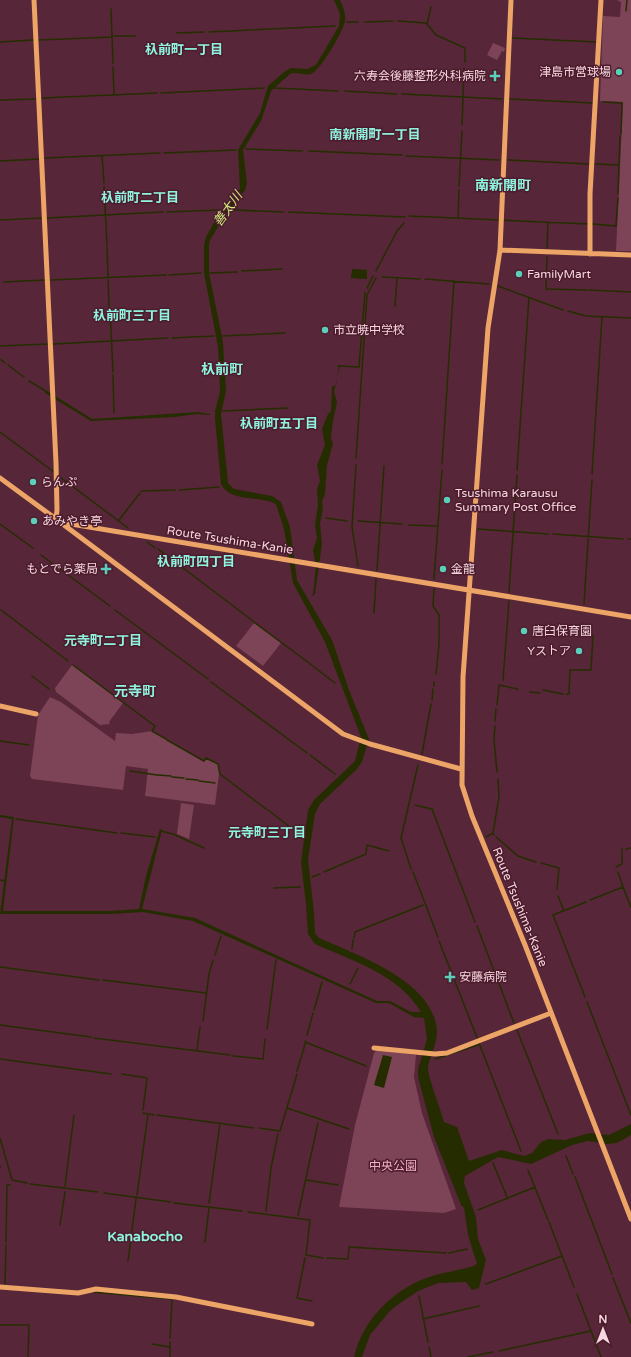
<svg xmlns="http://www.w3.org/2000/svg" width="631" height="1357" font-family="'Varela Round','Noto Sans JP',sans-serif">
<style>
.green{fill:#7d4356}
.water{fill:#252d00}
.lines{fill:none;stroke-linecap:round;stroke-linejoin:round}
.stream{stroke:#252d00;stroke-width:1.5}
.secondary{stroke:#eda467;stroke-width:5}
.poi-dot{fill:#5cceba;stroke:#4c1c2d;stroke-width:1.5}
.labels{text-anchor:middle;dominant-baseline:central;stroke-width:3;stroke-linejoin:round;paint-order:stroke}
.poi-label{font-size:12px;fill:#f6d6df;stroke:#4c1c2d;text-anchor:start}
.street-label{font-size:12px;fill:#f6d6df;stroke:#4c1c2d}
.park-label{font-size:12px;fill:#f3afc3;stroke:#4c1c2d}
.neighbourhood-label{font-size:13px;font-weight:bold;fill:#8ef3df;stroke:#4c1c2d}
.water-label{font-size:13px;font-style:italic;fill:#d4ed7e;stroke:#4c1c2d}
.quarter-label{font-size:14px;font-weight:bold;fill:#8ef3df;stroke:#4c1c2d}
</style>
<rect width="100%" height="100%" fill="#572638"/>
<path class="green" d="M617 0H631V251H616L623 102 600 101 603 16 620 17 621 2Z
M493 43 505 48 504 52 502 51 497 60 487 55Z
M254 623 281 643 263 666 236 646Z
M72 665 123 703 109 722 110 724 100 725 56 692 55 688Z
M50 697 61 702 115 741 116 733 132 734 152 731 204 762 206 759 218 764 219 774 215 805 145 796 148 769 126 766 123 790 32 779 30 776 38 715Z
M181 803 194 805 189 839 177 834Z
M377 1050 416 1055 414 1077 422 1113 456 1209 444 1213 339 1207 355 1125 374 1053Z"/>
<path class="water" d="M334 0H340C343 7 346 14 345 21 344 30 320 71 311 74 304 76 297 71 290 74L271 91 261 121 243 150 247 183 245 190 226 214 210 240 209 245V273L223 342 226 391 221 414 228 483 234 489 272 496 281 502 290 527 297 580 332 640 349 690 369 739 362 762 356 770 320 804 315 814 308 859 314 913 315 933 319 938C357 955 434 981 437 1031 437 1046 428 1059 428 1069 429 1080 441 1110 444 1122L457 1127 469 1161 502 1150 524 1156 532 1153 541 1142 548 1139 565 1140 590 1133 609 1135 631 1124V1135L617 1143 607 1144 588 1141 572 1145 531 1164 498 1157 465 1176 464 1183 476 1217 478 1239 486 1260 479 1288 472 1290 466 1282 438 1283 418 1291 396 1306 389 1312 370 1335 362 1357H354C363 1319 394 1288 432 1276 446 1272 460 1270 474 1266L477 1264 468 1235 464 1208 461 1205 434 1137 418 1077V1069L427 1039 424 1018 414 1017 389 1003H376L193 921 143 912 111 914H0L12 819 0 817V815L14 817 3 911H111L139 909 146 876 160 829 162 830 142 909 195 918 377 1001H390L411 1012H421C398 974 353 961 315 944L308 934 306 904 301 862 308 810 314 800 355 761 361 737 325 642 293 583 284 529 276 504C260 495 231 503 221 484L215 418V411L220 392 218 347 204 273V245L206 237 215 221 240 189 238 150 260 113 268 86 284 72 291 68 307 69 316 65 339 26 340 14Z
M352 269 367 270V279L351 278Z
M339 365H340L334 392 337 402 333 421 331 438 333 444 327 465 325 494 322 502 323 509 320 524 322 544 315 594 311 597 313 594 316 566 313 550 317 538 315 525 318 505 317 489 320 481 317 465 325 445 322 429 328 414 331 411 332 386H336Z
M44 389 92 419 198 412 210 414V415L197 414 175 417 91 421 45 393Z
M383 1055 392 1057 384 1088 374 1085Z"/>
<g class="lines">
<path class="stream" d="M111 9 113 63
M626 11 627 0
M398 21 426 23 436 35 465 48V62
M347 22H358
M365 22 393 21
M427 24 431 7
M209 32 335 26
M177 33 204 32
M114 36H135
M513 38 596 42
M39 40 112 37
M0 42 34 40
M113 67 114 95
M274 88 338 91
M345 91 397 94
M161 93 264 88
M402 94 502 99
M42 98 157 93
M510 99 593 103
M0 100 37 99
M603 102 622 103 621 134
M462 125 464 68
M246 149 302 151
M309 151 402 155
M164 153 236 150
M102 156 104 183
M406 156 499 160
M45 158 160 153
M508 160 589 164
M0 161 40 159
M595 164 619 165
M459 186 462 131
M104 187 107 245
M618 194 620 136
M235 210 283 212
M167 212 219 210
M289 212 405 217
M409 216 588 224
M47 218 163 212
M458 218 459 190
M0 220 42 218
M592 224 616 226 618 198
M107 247 109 306
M547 248 548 222
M547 257 546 289 587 290
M242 271 282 269
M376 271 397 231 404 223
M210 273 237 272
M169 275 201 273
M382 277 420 279
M425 279 489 284
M51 280 166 275
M4 282 45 280
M498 286 563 310
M367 288 373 276
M589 290 631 292
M395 306 397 278
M110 311 113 372
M568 311 586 316 631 318
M223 336 285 333
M172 338 214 336
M53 344 168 338
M0 346 48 344
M0 359 5 363
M8 365 24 377
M338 366 359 367 365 292
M113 375 114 413
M29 381 44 390
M223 411 288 408
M0 432 54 472
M356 458 367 295 376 278
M442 464 454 281
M356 465 352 527 358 566
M517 470 529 297
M592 474 602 317
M60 477 128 528
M179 490 219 487
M141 491 175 490
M326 518 347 521
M119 520 140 493
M358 521 402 524
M0 524 33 548
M409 525 437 526
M478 529 548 534
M553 534 623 539
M628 539H631
M147 542 155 548
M158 549 253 621
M41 555 110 606
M377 570 384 466
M434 579 442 470
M434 589 433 606 439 615V644L436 674
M509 592 517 475
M584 604 592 480
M1 610 68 661
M115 610 208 679
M374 613 376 579
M254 622 313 666
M73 665 155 726 152 731 166 739
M314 667 335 683
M32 676 49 689
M503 680 509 601
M211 682 307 753
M434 686V682
M543 690 563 694
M530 692 540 693
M566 694H569L570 670H591L593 635
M432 700 433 689
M497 705 499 685 518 689
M495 721 496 709
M495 726 494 739 497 772
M167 740 204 761 206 758 218 764 220 774 266 809
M0 741 29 745
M422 754 431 704
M310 755 335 774
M130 771 157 775
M158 775 171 776
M172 777 184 778
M186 779 198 780
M199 781 207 782
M208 782 215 783
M415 805 432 809 475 922
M268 810 299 834
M16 819 117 833
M161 831 173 834 204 848
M121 833 155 837
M493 833 499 797 498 779
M486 837 493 833 494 835
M496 837 518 856 536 862
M626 849 631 848
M541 863 559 868 557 889
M616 867 622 864V849
M411 869 401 838 418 765
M324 872 366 854 367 845 389 851
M413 872 438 937
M312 877 320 874
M0 880 6 881
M623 887 631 907
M274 888 300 887
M558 896 564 911
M590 900 623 887 618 872
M477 926 514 1023
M354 938 355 932 423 905
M439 941 478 1040
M352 949 353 940
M215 955 221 936
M0 967 99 980
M103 980 206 993
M350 984 358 968
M585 997 553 915 586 902
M587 1002 631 1115
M314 1010 322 982
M203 1021 209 974 213 960
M0 1025 91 1037
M267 1029 276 960
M517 1030 558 1134
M307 1035 313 1013
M94 1038 230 1055
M305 1042 366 1066
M479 1043 521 1151
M197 1050 200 1027
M233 1056 263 1059 265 1039
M0 1059 111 1074
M435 1059 478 1045
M297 1071 306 1041
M122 1074 147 1078 143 1110
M287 1108 349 1129
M143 1113 154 1115
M157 1115 254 1128
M259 1128 280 1131 297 1074
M0 1138 12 1180 27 1183
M566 1156 573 1174
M493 1163 507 1197
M0 1166V1168
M528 1170 548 1220
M575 1177 612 1274
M306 1180 338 1185
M30 1184 98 1192
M65 1186 74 1115
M104 1193 171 1202
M137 1195 148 1114
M174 1203 242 1211
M209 1203 220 1123
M478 1210 535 1187
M266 1211 271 1168 278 1134
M248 1212 310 1220 306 1255 323 1258
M298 1215 318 1123
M549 1222 574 1287
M60 1225 65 1192
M6 1242 7 1185H10
M205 1242 209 1208
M449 1253 467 1249
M305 1258 297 1298 312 1301
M327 1258 348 1259 349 1247 446 1253
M128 1261 136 1199
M613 1278 631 1323
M5 1284 6 1245
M486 1284 562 1256
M92 1292 172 1299 170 1338
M577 1294 601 1357
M419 1296 428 1342
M423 1319 479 1306
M0 1325H29L28 1357
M170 1342V1357
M152 1344 170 1347
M429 1347 431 1357
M499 1351 591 1331
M468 1357 493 1352"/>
<path class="secondary" d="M34 0 56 463 57 510 56 519
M511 0 500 250 488 328 463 677 462 785 472 816 525 945 631 1219
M500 250 631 255
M590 254V194L601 0
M0 478 56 519 65 523 631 617
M60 522 343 734 370 744 461 769
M0 706 36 714
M374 1048 435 1054 447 1053 551 1013
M0 1287 78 1293 96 1289 176 1297 312 1324"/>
</g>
<g class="poi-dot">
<circle cx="619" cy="72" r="4"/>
<path d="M493 70h4v4h4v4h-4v4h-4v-4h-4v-4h4z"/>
<circle cx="519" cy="274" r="4"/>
<circle cx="325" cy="330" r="4"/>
<circle cx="33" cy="482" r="4"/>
<circle cx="447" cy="500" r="4"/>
<circle cx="34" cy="521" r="4"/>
<path d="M104 563h4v4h4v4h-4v4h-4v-4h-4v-4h4z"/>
<circle cx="443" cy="569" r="4"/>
<circle cx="524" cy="631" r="4"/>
<circle cx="579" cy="651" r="4"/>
<path d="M448 971h4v4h4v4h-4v4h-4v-4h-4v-4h4z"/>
</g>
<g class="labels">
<g class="poi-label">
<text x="611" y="72" text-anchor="end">津島市営球場</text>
<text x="486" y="76" text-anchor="end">六寿会後藤整形外科病院</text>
<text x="527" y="274">FamilyMart</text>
<text x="333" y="330">市立暁中学校</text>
<text x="41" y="482">らんぷ</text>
<text x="455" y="493">Tsushima Karausu<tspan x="455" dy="14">Summary Post Office</tspan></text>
<text x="42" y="521">あみやき亭</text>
<text x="98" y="569" text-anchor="end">もとでら薬局</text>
<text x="451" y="569">金龍</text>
<text x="532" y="631">唐臼保育園</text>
<text x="571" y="651" text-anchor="end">Yストア</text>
<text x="459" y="977">安藤病院</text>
</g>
<g class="street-label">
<text transform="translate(230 540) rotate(9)">Route Tsushima-Kanie</text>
<text transform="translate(520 907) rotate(68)">Route Tsushima-Kanie</text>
</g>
<g class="park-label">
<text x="393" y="1166">中央公園</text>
</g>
<g class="neighbourhood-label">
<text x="184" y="50">杁前町一丁目</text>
<text x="375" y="135">南新開町一丁目</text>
<text x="140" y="198">杁前町二丁目</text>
<text x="132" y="316">杁前町三丁目</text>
<text x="279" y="424">杁前町五丁目</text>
<text x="196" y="562">杁前町四丁目</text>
<text x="103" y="641">元寺町二丁目</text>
<text x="267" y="833">元寺町三丁目</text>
</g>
<g class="water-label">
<text transform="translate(228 209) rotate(-54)">善太川</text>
</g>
<g class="quarter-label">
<text x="503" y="185">南新開町</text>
<text x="222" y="369">杁前町</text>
<text x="135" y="691">元寺町</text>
<text x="145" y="1236">Kanabocho</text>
</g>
</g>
<g transform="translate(603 1329)" stroke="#4c1c2d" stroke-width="3" paint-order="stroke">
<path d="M0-3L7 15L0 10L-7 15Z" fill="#f6d6df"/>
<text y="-6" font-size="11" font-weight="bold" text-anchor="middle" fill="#f6d6df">N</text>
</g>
</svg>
